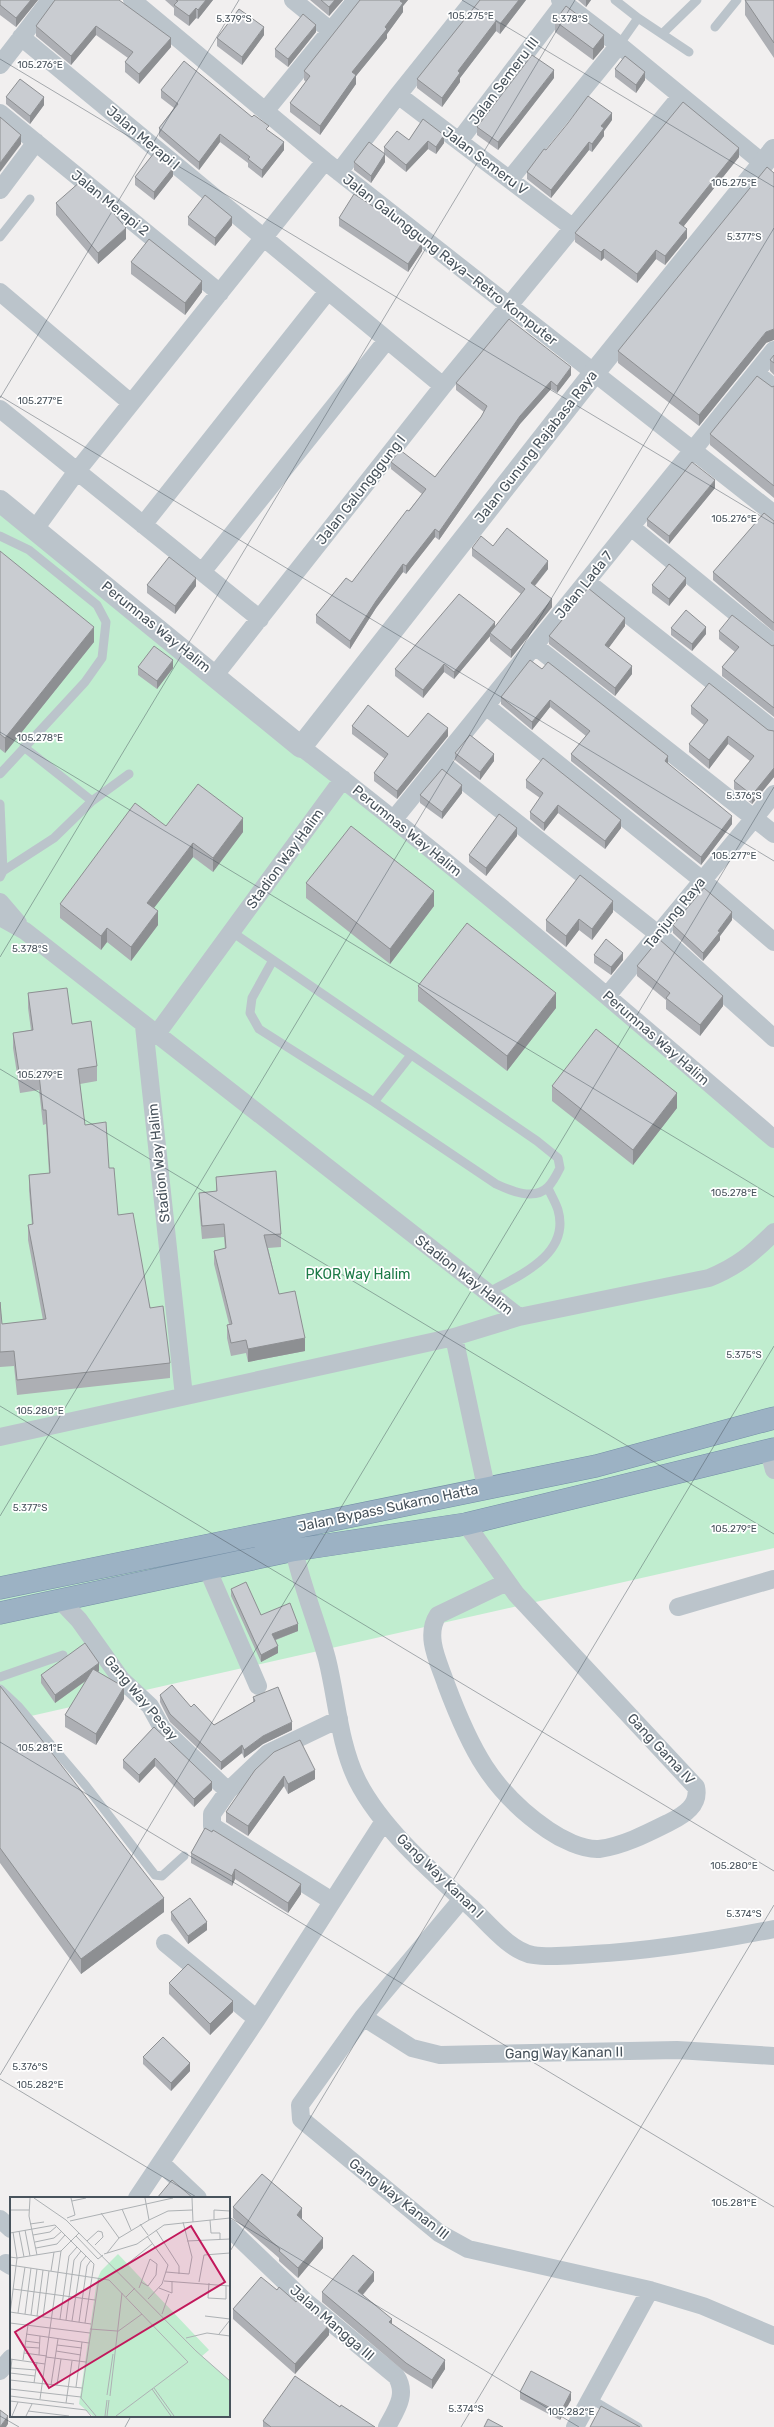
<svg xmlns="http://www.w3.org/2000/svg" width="774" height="2427" font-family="Rubik,sans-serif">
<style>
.green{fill:#c0edcf}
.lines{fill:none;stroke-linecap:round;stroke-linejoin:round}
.trunk-casing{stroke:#748fa7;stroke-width:23}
.service{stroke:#bbc4cb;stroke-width:9}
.minor{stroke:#bbc4cb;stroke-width:18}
.tertiary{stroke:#bbc4cb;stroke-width:22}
.trunk{stroke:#9cb2c4;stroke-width:22}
.wall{fill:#adafb4}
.shaded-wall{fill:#8d8f92}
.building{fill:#c9ccd1;stroke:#8d8f92}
.ticks{fill:none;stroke:#48535c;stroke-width:1;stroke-opacity:0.45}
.labels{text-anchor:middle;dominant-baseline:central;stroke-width:3.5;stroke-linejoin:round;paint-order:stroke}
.street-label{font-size:14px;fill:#48535c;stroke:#fff}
.park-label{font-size:14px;fill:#1c7a47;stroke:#fff}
.inset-road{fill:none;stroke:#adb1b4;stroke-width:1}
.view{fill:#c2185b;fill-opacity:0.15;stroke:#c2185b;stroke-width:2}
.inset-edge{fill:none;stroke:#48535c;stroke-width:2}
.ticks-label{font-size:10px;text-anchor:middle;fill:#48535c;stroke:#fff;stroke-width:3.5;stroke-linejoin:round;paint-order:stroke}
</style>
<rect width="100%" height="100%" fill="#f1efef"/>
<path class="green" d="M0 500 774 1129V1548L0 1723Z"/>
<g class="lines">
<g class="trunk-casing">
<path id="trunk" d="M0 1588 596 1466 774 1418
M0 1613 294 1550 466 1524 774 1449"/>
</g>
<path class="service" d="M615 0 638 18
M715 27 737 0
M663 33 697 0
M619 45 638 18 689 52
M0 237 30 199
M0 536 29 550 97 605 106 622 102 658 85 682 0 774
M24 747 92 801 129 774
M0 804 3 871 0 877
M3 871 54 838 92 801
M232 932 537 1141 558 1158 560 1168C557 1174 553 1182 548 1187 534 1201 511 1191 496 1184L374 1102 259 1029 250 1013 252 998 273 960
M374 1102 411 1055
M487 1293C518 1276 571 1255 558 1210 556 1203 551 1195 548 1188
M0 1677 63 1655
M0 1689 18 1706 86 1786 155 1875 162 1876 184 1856
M591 2399 638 2427"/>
<path class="minor" d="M132 0 325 161 774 514
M293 0 331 31
M560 0 619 45 763 163
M21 37 443 386
M0 65 50 0
M398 95 572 227
M266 110 356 0
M0 113 220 293
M459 141 564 3
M339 172 398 95 474 0
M510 179 619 45
M0 190 36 142
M0 292 131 403
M756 373 774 388
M0 409 260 619
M143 525 328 291
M631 527 774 644
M35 529 77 471 325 161
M202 572 387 340
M587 582 774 730
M535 646 774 834
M215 675 443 386 681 96
M486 706 702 880 774 942
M301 747C464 872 619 1006 774 1139
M440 762 658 934 774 1038
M394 819 774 350
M0 902 18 923
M0 917 25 931 519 1317
M607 996 774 794
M144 1026 184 1396
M156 1035 343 779
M454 1337 486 1487
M0 1437 454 1337 519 1317 709 1278C738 1266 752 1254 774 1232
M769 1451 774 1470
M466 1524 516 1594 696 1787C700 1805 684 1815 670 1822 648 1833 623 1846 599 1849 583 1850 561 1839 548 1830 491 1791 470 1748 446 1684 439 1663 424 1636 438 1615L507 1582
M294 1550C302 1587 317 1622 327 1659 337 1699 339 1743 357 1780 381 1828 433 1873 472 1908 489 1924 510 1951 533 1955 552 1958 572 1955 592 1954 654 1951 713 1941 774 1929
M207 1568 258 1686
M59 1599 79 1620 121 1679 150 1706 162 1728 228 1791
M678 1607 774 1579
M462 1899 363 2017 300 2105 301 2119 439 2233 468 2249 650 2290 703 2306 774 2336
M332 1901 212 1826V1814L228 1791 268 1753 339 1719
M165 1943 257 2019
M363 2017 412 2048 440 2055 677 2050 774 2056
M161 2163 198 2198
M137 2198 257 2019 384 1821
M0 2219 11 2229
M229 2228 305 2301 396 2376C408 2394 396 2410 387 2427
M6 2263 11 2266
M0 2371 11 2358
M575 2427 650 2290"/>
<path class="tertiary" d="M0 501 301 747 594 373 774 150"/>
<use href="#trunk" class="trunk"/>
</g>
<path class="wall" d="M0 0H38L16 27 0 15Z
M55 0 171 47 139 84 125 72V62L128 58 96 35 71 65 36 36V26Z
M165 0H213L198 19 196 18 189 26 174 15V8Z
M310 0H343L329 16Z
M360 0H408L403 6V12L387 34V38L356 76V84L320 135 290 112V103L306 82 304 80V71Z
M480 0H526L500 34 496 31 460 78V82L442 107 417 88V79Z
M578 0H591L586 7Z
M745 0H774V58L745 15Z
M555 21 604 47 593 60 555 32Z
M316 32 288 67 275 57V49Z
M264 35 242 65 217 46V38Z
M615 69 645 80 636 93 615 77Z
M554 78 498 150 477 135V127Z
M161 90 269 131 284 150 262 178 248 167V163L220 142 199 170 159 136V128L174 108 161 98Z
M6 97 44 105 30 124 6 104Z
M423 119 444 143 436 154 428 149 406 172 385 155V162L371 183 354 170V162L384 154V147L409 140Z
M612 120 604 131V136L592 152 589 150 551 198 527 179V172L546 150Z
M739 157 683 227 687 238 665 265 656 259 637 283 604 258 601 261 575 242V233Z
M173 176 154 200 135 185V177Z
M56 203 126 239 98 264 56 215Z
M188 217 232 225 215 246 188 225Z
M339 218 422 251 408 272 339 226Z
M131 262 202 292 185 315 131 274Z
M766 343 699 426 618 363V351Z
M774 355V375L770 371V360Z
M571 375 557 393 551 389 520 424 439 540 435 537 406 574 403 572 376 608 350 649 316 623V615L352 582 422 494 391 469V462L435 477 481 417 484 412 456 390V383Z
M774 386V498L710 445V434L772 387Z
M715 488 669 544 647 526V519Z
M774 521V632L713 580V572Z
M493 546 548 569 535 586 552 607 511 658 490 641V636L454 679 444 672 423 698 395 676V669L495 627 521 594 472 556V548Z
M0 551 94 642 5 753 0 749Z
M147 585 196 586 175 614 147 593Z
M652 585H686L669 606 652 593Z
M625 626 608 648 632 674 615 696 549 644V636Z
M671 628 706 634 692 651 671 635Z
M719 631 772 646 774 645V717L722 676V667L735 652 719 639Z
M138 667 173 668 157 689 138 675Z
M542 669 668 763 732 824 701 865 571 761V754L586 736 550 707 532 730 501 704V697Z
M691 706 768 730 774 731V777L752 804 734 789V781L750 761 728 744 709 769 689 752V744L704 725 691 714Z
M352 726 408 737 448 736 397 799 374 781V773L385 759 352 734Z
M455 753 494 761 480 780 455 760Z
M526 780 621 828 605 849 558 813 544 831 530 819V812L540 798 526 788Z
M462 793 442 819 420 803V795Z
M166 826 243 832 213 872 193 857 154 908 158 925 131 961 107 942 101 950 60 918V904Z
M517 836 486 876 469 862V855Z
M306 883 434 906 390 964 306 898Z
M613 912 592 940 579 930 566 947 546 931V920Z
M732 920 720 936V940L703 961 673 933V925Z
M594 955 623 960 611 975 594 963Z
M637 966 723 1006 700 1036 666 1009V1000L637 976Z
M418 986 556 1008 507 1071 418 1001Z
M28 993 72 1024 97 1066V1081L80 1084 85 1125 109 1168 118 1215 170 1363V1378L17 1395 14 1366 0 1367V1302L2 1324 43 1320 28 1240V1225H32L29 1190V1175L49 1173 46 1124 43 1125 39 1090 20 1093 13 1048V1033L31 1030 28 1008Z
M552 1086 677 1108 633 1165 552 1101Z
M216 1177 281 1234V1247L268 1248 279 1294 305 1351 248 1362 246 1353 231 1356 227 1338V1325L229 1324 214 1264V1251L225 1249 224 1237 202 1239 199 1206V1193L216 1191Z
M231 1589 261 1615 298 1631 276 1640 278 1653 261 1662 231 1596Z
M99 1671 98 1672 124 1699 96 1745 65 1727V1715L87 1680 55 1703 41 1683V1675Z
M0 1686 164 1912 81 1974 0 1863Z
M160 1695 191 1707 214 1725 253 1702V1697L292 1730 263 1744 244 1758 242 1753 221 1770 170 1722 160 1702Z
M154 1727 212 1790 194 1807 155 1766 139 1783 123 1768V1760Z
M255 1770 315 1779 288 1794 284 1786 248 1836 226 1822V1812Z
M205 1828 301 1894 288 1913 235 1879 232 1886 191 1863V1853Z
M171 1912 207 1930 188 1944 171 1920Z
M169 1983 233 2012 210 2035 169 1994Z
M143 2057 190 2071 171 2091 143 2064Z
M233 2207 302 2219 323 2248 298 2278 279 2261V2258L233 2218Z
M374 2281 363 2295 392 2324 445 2369 432 2389 406 2373 322 2302V2292Z
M233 2309 329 2335 295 2374 233 2319Z
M520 2392 571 2400 560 2420 520 2399Z
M340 2407 375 2427H263V2421Z"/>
<path class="shaded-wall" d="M31 0H38L16 27V18Z
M206 0H213L198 19V10Z
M335 0H343L329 16V7Z
M401 0H408L403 6V12L387 34V38L356 76V84L320 135V126L352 72 385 27Z
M519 0H526L500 34V24Z
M586 0H591L586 7Z
M196 8V18L189 26V16Z
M496 21V31L460 78V82L442 107V98L458 71Z
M316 25V32L288 67V59Z
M96 26V35L71 65V56Z
M264 27V35L242 65V57Z
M604 35V47L593 60V49Z
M171 38V47L139 84V74Z
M554 70V78L498 150V142Z
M645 72V80L636 93V85Z
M44 97V105L30 124V116Z
M612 113V120L604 131V136L592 152V144L601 126Z
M220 134V142L199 170V162Z
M21 135V144L0 172V163Z
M444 135V143L436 154V147Z
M428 141V149L406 172V165Z
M284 142V150L262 178V170Z
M589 142V150L551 198V190Z
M739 148V157L679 232V223Z
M385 154V162L371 183V176Z
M173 168V176L154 200V192Z
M232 217V225L215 246V238Z
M126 228V239L98 264V253Z
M687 229V238L665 265V256Z
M422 243V251L408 272V264Z
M604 249V258L601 261V252Z
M656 250V259L637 283V274Z
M202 281V292L185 315V303Z
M774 329V340L766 343 699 426V415L766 332Z
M571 367V375L557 393V386Z
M551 381V389L520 424 439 540V532L520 416Z
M715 480V488L669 544V536Z
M435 529V537L406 574V566Z
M548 561V569L531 590V583Z
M403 564V572L376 608 350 649V641L376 601Z
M196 578V586L175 614V606Z
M686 578V585L669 606V599Z
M552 599V607L511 658V650Z
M625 618V626L605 653V645Z
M495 622V630L490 633V636L454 679V672Z
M94 627V642L5 753V738Z
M706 627V634L692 651V644Z
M173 660V668L157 689V681Z
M444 664V672L423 698V690Z
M632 666V674L615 696V688Z
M550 700V707L532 730V722Z
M448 728V736L397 799V791Z
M728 736V744L709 769V760Z
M494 754V761L480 780V772Z
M668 756V764L665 761Z
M774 768V777L752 804V795Z
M462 785V793L442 819V812Z
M558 805V813L544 831V823Z
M732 816V824L701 865V857Z
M243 818V832L213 872V858Z
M621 820V828L605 849V841Z
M517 828V836L486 876V868Z
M193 843V857L147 917V903Z
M434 891V906L390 964V949Z
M613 901V912L592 940V929Z
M158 911V925L131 961V947Z
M732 912V920L720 936V940L703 961V953L718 931Z
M579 919V930L566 947V936Z
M107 928V942L101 950V936Z
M623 953V960L611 975V967Z
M556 993V1008L507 1071V1056Z
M723 996V1006L700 1036V1025Z
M677 1093V1108L633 1165V1150Z
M305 1338V1351L248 1362V1349Z
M298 1624V1631L272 1641V1634Z
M278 1646V1653L261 1662V1655Z
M99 1663V1671L55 1703V1695Z
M124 1687V1699L96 1745V1734Z
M292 1722V1730L263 1744 244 1758V1750L263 1736Z
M242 1745V1753L221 1770V1762Z
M155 1758V1766L139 1783V1775Z
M315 1770V1779L288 1794V1784Z
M284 1776V1786L248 1836V1826Z
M212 1782V1790L194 1807V1799Z
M235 1869V1879L232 1886V1876Z
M301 1884V1894L288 1913V1903Z
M164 1898V1912L81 1974V1959Z
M207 1922V1930L188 1944V1936Z
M233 2001V2012L210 2035V2024Z
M190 2063V2071L171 2091V2083Z
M302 2208V2219L297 2225V2215Z
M323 2238V2248L298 2278V2268Z
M374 2272V2281L358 2300V2291Z
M392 2319V2328L389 2322Z
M329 2325V2335L295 2374V2364Z
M445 2360V2369L432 2389V2380Z
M571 2392V2400L560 2420V2413Z
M8 2416V2424L6 2427H0Z"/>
<path class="building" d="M0 0H31L16 18 0 5Z
M55 0H119L171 38 139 74 125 62 133 52 96 26 71 56 36 26Z
M176 0H206L198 10 196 8 189 16 174 5 178 1Z
M321 0H335L329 7Z
M360 0H401L400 1 403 3 385 27 387 29 352 72 356 75 320 126 290 103 310 76 304 71Z
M480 0H519L500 24 496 21 458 71 460 73 442 98 417 79Z
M745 0H774V43Z
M566 6 604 35 593 49 555 21Z
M239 9 264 27 242 57 217 38Z
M303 14 316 25 288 59 275 49Z
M532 55 554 70 498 142 477 127Z
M625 56 645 72 636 85 615 69Z
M184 61 252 117 254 115 269 126 266 129 284 142 262 170 248 159 250 157 220 134 199 162 159 128 178 104 161 90Z
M20 79 44 97 30 116 6 97Z
M588 96 612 113 601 126 604 128 592 144 589 142 551 190 527 172 544 149 546 150 568 123Z
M683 102 739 148 679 223 687 229 665 256 656 250 637 274 604 249 601 252 575 233Z
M0 117 21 135 0 163Z
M423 119 444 135 436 147 428 141 406 165 384 147 397 131 409 140Z
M369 142 385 154 371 176 354 162Z
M154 153 173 168 154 192 135 177Z
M767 167 774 173V329L766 332 699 415 618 351Z
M81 181 99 196 126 228 98 253 56 203Z
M354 194 385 214 422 243 408 264 339 218Z
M205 195 232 217 215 238 188 217Z
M149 239 202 281 185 303 131 262Z
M509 319 571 367 557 386 551 381 520 416 439 532 435 529 406 566 403 564 376 601 350 641 316 615 346 578 352 582 407 510 409 511 426 489 391 462 400 450 435 477 481 417 487 406 456 383Z
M774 355V363L770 360Z
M757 376 772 387 774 386V486L710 434Z
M692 462 715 480 669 536 647 519Z
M764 513 774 521V623L713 572Z
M507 528 548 561 531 583 552 599 511 650 490 633 525 589 472 548 481 536 493 546Z
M0 551 94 627 5 738 0 734Z
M169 557 196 578 175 606 147 585Z
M669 564 686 578 669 599 652 585Z
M588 588 625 618 605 645 632 666 615 688 549 636Z
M459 594 495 622 454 672 444 664 423 690 395 669Z
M686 610 706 627 692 644 671 628Z
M732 615 772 646 774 645V708L722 667 739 647 719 631Z
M154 646 173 660 157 681 138 667Z
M530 660 542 669 548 662 668 756 665 761 732 816 701 857 571 754 590 731 550 700 532 722 501 697Z
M709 683 768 730 774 731V768L752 795 734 781 754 756 728 736 709 760 689 744 708 720 691 706Z
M368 705 408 737 428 713 448 728 397 791 374 773 388 754 352 726Z
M470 735 494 754 480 772 455 753Z
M543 758 621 820 605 841 558 805 544 823 530 812 543 793 526 780Z
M442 769 462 785 442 812 420 795Z
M198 784 243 818 213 858 193 843 147 903 158 911 131 947 107 928 101 936 60 904 135 803 166 826Z
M499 814 517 828 486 868 469 855Z
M351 826 434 891 390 949 306 883Z
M580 875 613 901 592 929 579 919 566 936 546 920Z
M704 888 732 912 718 931 720 932 703 953 673 925Z
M467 923 556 993 507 1056 418 986Z
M606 939 623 953 611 967 594 955Z
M659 939 723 996 700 1025 666 998 670 993 637 966Z
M67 988 72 1024 91 1021 97 1066 78 1069 85 1125 106 1122 109 1168H114L118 1215 133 1213 150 1308 163 1306 170 1363 17 1380 14 1351 0 1352V1302L2 1324 46 1319 28 1225 33 1224 29 1175 50 1173 46 1110H43L39 1075 20 1078 13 1033 33 1030 28 993Z
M596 1029 677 1093 633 1150 552 1086Z
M276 1171 281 1234 264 1235 279 1294 295 1291 305 1338 248 1349 246 1340 231 1343 227 1325 232 1324 214 1251 226 1248 224 1224 202 1226 199 1193 217 1191 216 1177Z
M246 1582 261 1615 290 1603 298 1624 272 1634 278 1646 261 1655 231 1589Z
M85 1643 99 1663 55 1695 41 1675Z
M93 1669 124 1687 96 1734 65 1715Z
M172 1685 191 1707 194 1704 214 1725 255 1701 253 1697 278 1687 292 1722 263 1736 244 1750 242 1745 221 1762 170 1714 160 1695Z
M0 1686 164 1898 81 1959 0 1848Z
M154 1727 212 1782 194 1799 155 1758 139 1775 123 1760Z
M300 1740 315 1770 288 1784 284 1776 248 1826 226 1812 255 1770 274 1752Z
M205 1828 212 1832 213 1830 301 1884 288 1903 235 1869 232 1876 191 1853Z
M190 1898 207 1922 188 1936 171 1912Z
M188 1964 233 2001 210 2024 169 1983Z
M163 2037 190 2063 171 2083 143 2057Z
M262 2174 302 2208 297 2215 323 2238 298 2268 279 2251 280 2249 233 2207Z
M172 2180 193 2198H157Z
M353 2255 374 2272 358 2291 392 2319 389 2322 445 2360 432 2380 406 2363 322 2292Z
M261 2277 277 2290 279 2287 296 2302 298 2299 329 2325 295 2364 233 2309Z
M531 2371 571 2392 560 2413 520 2392Z
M295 2376 340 2407 341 2405 375 2427H271L263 2421Z
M601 2406 640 2427H590Z
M0 2410 8 2416 0 2427Z
M488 2419 503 2427H484Z"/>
<path class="ticks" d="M462 0 774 187M0 59 774 524M0 396 774 861M0 398 239 0M0 732 774 1197M0 957 575 0M0 1069 774 1534M0 1406 774 1871M0 1516 774 228M0 1742 774 2207M0 2075 774 787M0 2079 198 2198M229 2217 579 2427M229 2253 774 1346M0 2416 19 2427M125 2427 131 2416M461 2427 774 1905"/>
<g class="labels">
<g class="street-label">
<text transform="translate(504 81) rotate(-53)">Jalan Semeru III</text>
<text transform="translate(143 138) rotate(40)">Jalan Merapi I</text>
<text transform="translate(485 161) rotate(37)">Jalan Semeru V</text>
<text transform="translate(110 203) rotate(39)">Jalan Merapi 2</text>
<text transform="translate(450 260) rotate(38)">Jalan Galunggung Raya—Retro Komputer</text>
<text transform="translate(536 447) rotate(-52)">Jalan Gunung Rajabasa Raya</text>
<text transform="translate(361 490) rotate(-52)">Jalan Galungggung I</text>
<text transform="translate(584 585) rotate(-51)">Jalan Lada 7</text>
<text transform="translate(156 627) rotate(39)">Perumnas Way Halim</text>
<text transform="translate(407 831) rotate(39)">Perumnas Way Halim</text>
<text transform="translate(285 859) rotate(-54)">Stadion Way Halim</text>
<text transform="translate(675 913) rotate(-51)">Tanjung Raya</text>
<text transform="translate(656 1038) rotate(41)">Perumnas Way Halim</text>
<text transform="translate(159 1163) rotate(-96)">Stadion Way Halim</text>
<text transform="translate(464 1275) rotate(38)">Stadion Way Halim</text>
<text transform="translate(388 1508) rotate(-12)">Jalan Bypass Sukarno Hatta</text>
<text transform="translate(141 1698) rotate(50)">Gang Way Pesay</text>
<text transform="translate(661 1749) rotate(47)">Gang Gama IV</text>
<text transform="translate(440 1876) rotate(44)">Gang Way Kanan I</text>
<text transform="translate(564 2053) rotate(-1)">Gang Way Kanan II</text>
<text transform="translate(399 2199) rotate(38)">Gang Way Kanan III</text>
<text transform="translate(332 2323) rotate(41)">Jalan Mangga III</text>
</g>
<g class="park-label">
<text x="358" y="1274">PKOR Way Halim</text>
</g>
</g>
<g transform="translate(10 2197)">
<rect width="220" height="220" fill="#f1efef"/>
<path d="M108 57 199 153 192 159 220 184V219H83L69 207 87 83 91 74Z" fill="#c0edcf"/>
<path class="inset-road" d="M20 1 19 19 27 58M24 1 56 23 186 154 220 184M135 1 139 23M182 1 183 25M62 4 76 1M112 12 121 33M0 13H19M91 16 109 41M57 21 65 18 61 1M204 22V13L220 14M200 23 201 36H210V42M60 24 163 1M20 27 34 25M130 27 138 38M15 33 20 59M146 33 169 69V77M9 34 14 60M0 36 45 28 84 67 75 126M23 38 40 35 47 29M66 39 88 62 93 58M137 39 158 68 152 87 138 102M77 44 88 34 92 35 93 40 85 48M177 44 220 42M25 45 44 41 52 34M26 51 47 47 55 38M97 56 109 41 139 23 158 14 182 13M94 57 127 47 154 28 220 21M0 60 7 61 3 35M0 68 99 83 178 165 106 219M111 72 142 47M41 74 44 55M156 75 179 77 182 60 173 25M154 84 220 89M189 85 194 58 220 56M199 86 198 101 216 102V89M129 91 140 62 147 67 146 78 138 89 131 85M149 91 162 96V84M3 92 85 103M116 100 125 91M0 115 81 127M8 116 15 70M0 117 7 61 51 54M15 117 21 71M152 117 159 97M21 118 27 72M27 119 33 73M195 119 220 122M33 120 39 74M50 122 59 59 67 50M56 123 64 63 71 54M62 124 71 65 76 59M69 125 77 69 81 63M0 126 80 136M80 132 107 134M107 135 132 117M16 137 79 146M209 137 220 123M176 141 197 136 220 139M15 144 30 146M47 148 72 151M15 150 29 151M46 154 71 158M14 156 37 159M29 158 30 139M36 160 76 165M0 162 35 167M13 163 18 128M1 171 26 173M0 176 25 179M0 179 2 162M0 183 72 191M24 186 27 165M41 188 48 142M47 188 51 162M66 190 72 145M144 191 164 219M0 192 71 200M142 192 161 219M97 198 103 157M0 199 64 207M100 199 112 96M30 202 51 54 69 36M0 204 76 213 81 219M56 206 62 164M18 214 59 219M2 219 8 205M16 219 22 207M86 219 71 201 89 81M95 219 97 203M97 219 99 203"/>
<path class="view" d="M181 29 215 85 39 191 5 135Z"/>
<rect width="220" height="220" class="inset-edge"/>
</g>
<g class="ticks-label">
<text x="471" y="19">105.275°E</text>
<text x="234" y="22">5.379°S</text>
<text x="570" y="22">5.378°S</text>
<text x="40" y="68">105.276°E</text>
<text x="734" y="186">105.275°E</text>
<text x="744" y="240">5.377°S</text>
<text x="40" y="404">105.277°E</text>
<text x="734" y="522">105.276°E</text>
<text x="40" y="741">105.278°E</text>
<text x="744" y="799">5.376°S</text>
<text x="734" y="859">105.277°E</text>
<text x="30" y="952">5.378°S</text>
<text x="40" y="1078">105.279°E</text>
<text x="734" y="1196">105.278°E</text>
<text x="744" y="1358">5.375°S</text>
<text x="40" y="1414">105.280°E</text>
<text x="30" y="1511">5.377°S</text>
<text x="734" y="1532">105.279°E</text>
<text x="40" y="1751">105.281°E</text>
<text x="734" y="1869">105.280°E</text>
<text x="744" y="1917">5.374°S</text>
<text x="30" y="2070">5.376°S</text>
<text x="40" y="2088">105.282°E</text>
<text x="734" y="2206">105.281°E</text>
<text x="466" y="2412">5.374°S</text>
<text x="571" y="2415">105.282°E</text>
</g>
</svg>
